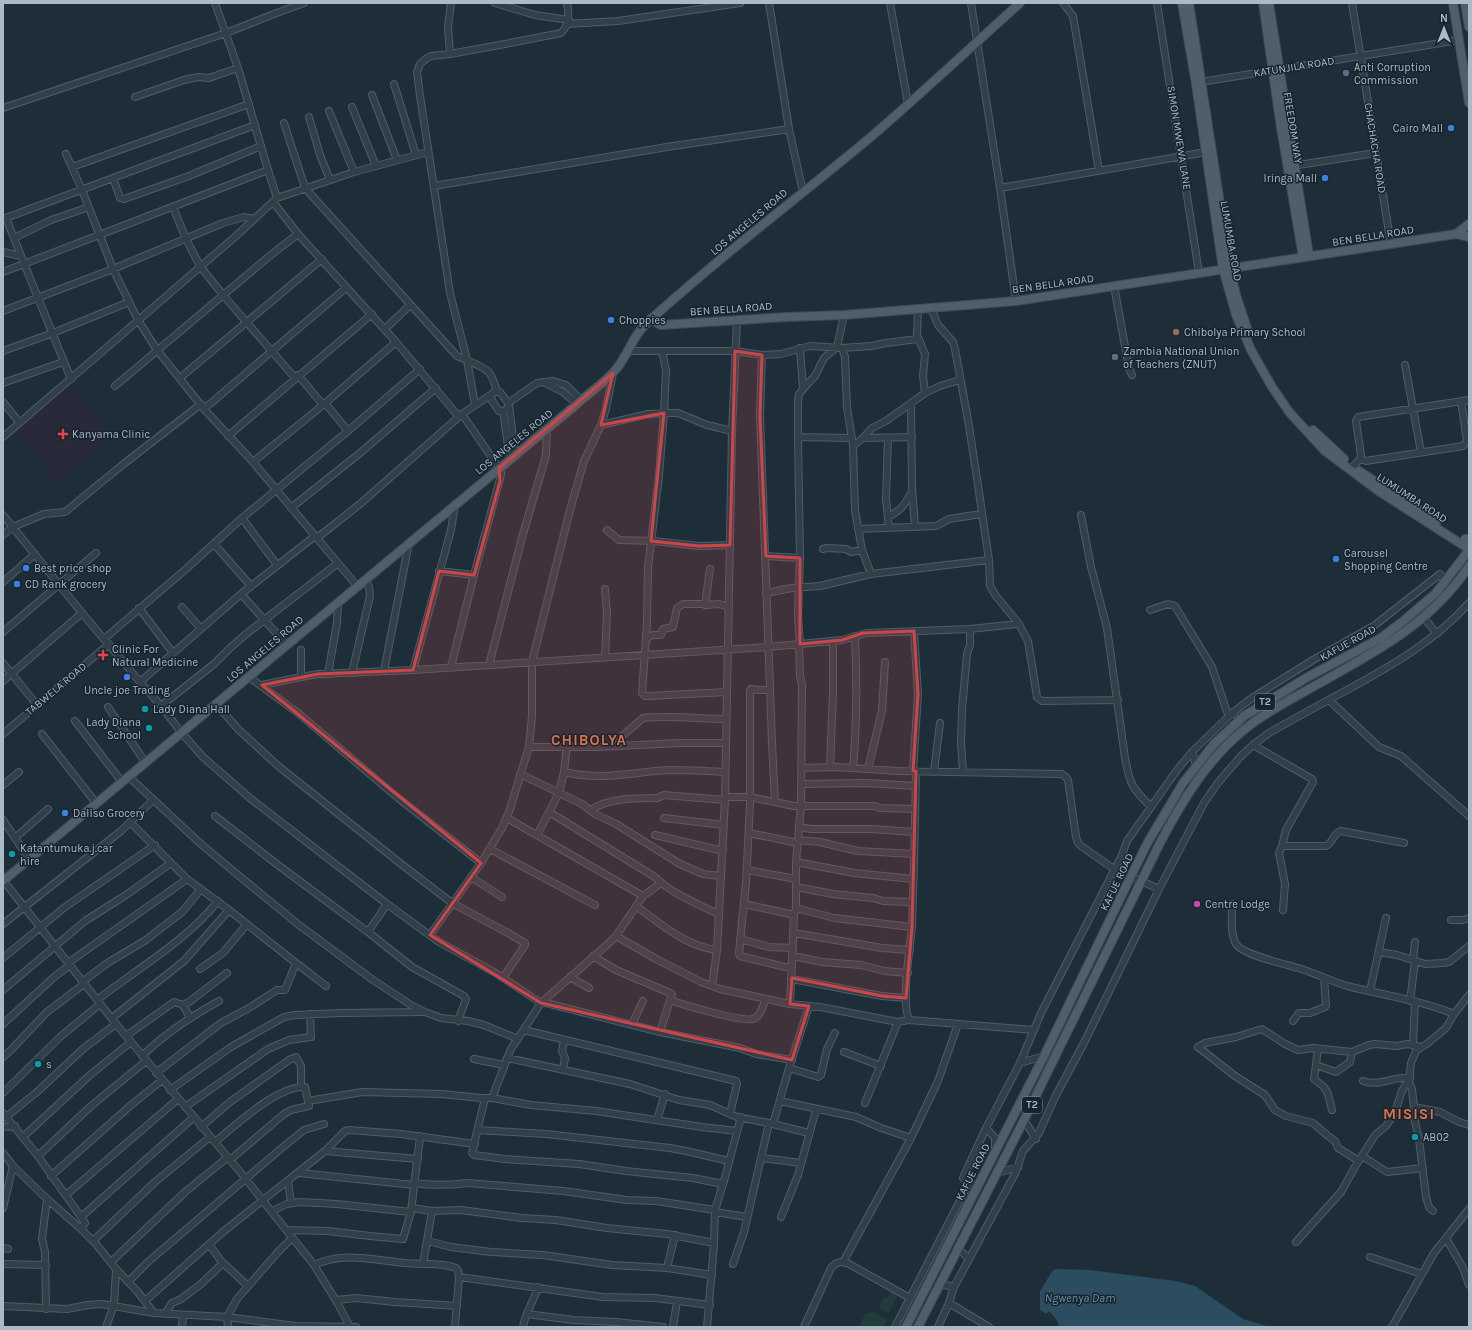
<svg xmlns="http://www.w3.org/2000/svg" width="1472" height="1330" font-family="Karla,sans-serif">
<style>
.medical{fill:#292a39}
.green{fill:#203b39}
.water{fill:#2c4c5f}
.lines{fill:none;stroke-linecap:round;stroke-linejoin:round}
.minor-casing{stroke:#4e5d67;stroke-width:8}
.major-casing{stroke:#3d4b55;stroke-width:10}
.minor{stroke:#313f49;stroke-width:6}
.major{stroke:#4e5f69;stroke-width:8}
.marked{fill:#cd4548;fill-opacity:0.2;stroke:#cd4548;stroke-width:3;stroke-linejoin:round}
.service-dot{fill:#5c6f8a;stroke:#17242d;stroke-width:1.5}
.shop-dot{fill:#3f7fe0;stroke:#17242d;stroke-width:1.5}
.education-dot{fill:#8d6e63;stroke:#17242d;stroke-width:1.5}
.health-dot{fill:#e0444e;stroke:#17242d;stroke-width:1.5}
.culture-dot{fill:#0f9aa8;stroke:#17242d;stroke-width:1.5}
.hotel-dot{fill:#d1479c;stroke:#17242d;stroke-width:1.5}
.labels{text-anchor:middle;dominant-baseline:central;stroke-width:3;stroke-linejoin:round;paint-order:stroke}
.shield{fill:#17242d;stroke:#7e8d98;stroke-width:1}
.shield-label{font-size:10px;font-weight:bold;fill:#aabac6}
.street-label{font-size:11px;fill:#aabac6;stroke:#17242d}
.poi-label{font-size:11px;fill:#aabac6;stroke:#17242d;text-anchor:start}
.water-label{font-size:12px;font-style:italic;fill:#6793ad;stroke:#17242d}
.district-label{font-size:15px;font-weight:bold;letter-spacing:1px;fill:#de714d;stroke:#17242d}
</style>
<rect width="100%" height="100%" fill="#1d2e38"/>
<path class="medical" d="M68 382 114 436 57 482 12 431Z"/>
<path class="green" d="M890 1292 898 1295 889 1313 879 1308 884 1297 887 1298Z
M873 1312 887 1319 883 1327H859L865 1314Z"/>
<path class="water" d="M1058 1269 1090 1270 1176 1281 1195 1286 1243 1319 1271 1327H1059L1057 1320 1049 1311 1046 1314 1040 1310V1291L1053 1270Z"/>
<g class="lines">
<g class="minor-casing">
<path id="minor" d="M495 3 535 15 569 20
M769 3 789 129 803 192
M890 3 908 104
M971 3 1000 188 1016 301
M1063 3 1073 16 1099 171
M1157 3 1199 273
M1352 3 1391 245
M567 24 618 21 740 3
M450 54 448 26 451 3
M1201 82 1459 40
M394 84 416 155
M372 95 397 160
M135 97 184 80 198 77 209 78 238 68
M352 107 376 166
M3 108 226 33 274 14 304 3
M329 111 354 172
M309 117 320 155 330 180
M284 123 305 188 457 356 467 360 475 405
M66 154 82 190 113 269 138 320 157 350 204 409 253 462 358 587
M1292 166 1375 153
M72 167 249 104
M113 178 120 198 124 199 189 176 261 146
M434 186 667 147 789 129
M1000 188 1206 152
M277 198 354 172 428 152
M273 202 298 234 396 342 459 417
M173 207 186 239 200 266 223 295 295 378
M6 218 21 256
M3 219 255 125
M14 238 51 220 89 207
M3 252 21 256 71 379
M3 272 268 170 238 68 215 3
M1114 286 1129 368 1132 375
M931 308 938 325 953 342 955 349 968 420 976 472 989 560 990 586 996 596 1019 624
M918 310 917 335 925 354 923 376 925 393
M3 311 113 269 223 223 244 217 254 219
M385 329 410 305
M800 348 803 389
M842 348 845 357 847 407 853 446 855 510 862 550 871 574
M3 351 53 333 129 302
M628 351H735L762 355 781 354 810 346 842 348 871 346 886 343 918 339
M662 351 666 370 664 413 659 476 648 567 647 624 642 693 645 696H648L727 692
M762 355 760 415 772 743 775 802
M1405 365 1421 452
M298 375 323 405
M180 378 322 259
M543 382 563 392 577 404
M3 383 63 362
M115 386 272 254 298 234
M497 392C491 369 488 370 467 360L450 293 420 96 417 72 420 64 427 58 431 56 450 54 505 44 561 33C570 24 569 14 567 3
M3 402 19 422
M325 403 348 431
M508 403 500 392H494L492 394 491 399 499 411H503L508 408V403L537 383 553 381 566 385 581 400
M911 403 912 487 915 526
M509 405 515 455
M204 409 347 287
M503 411 510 460
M601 425 648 414 670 413H678L707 425 732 431
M228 436 372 314
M3 437 236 236 277 198 268 170
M798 437 851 438
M863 438 912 437
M888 438 886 499 889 528
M853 446 863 438 872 428 886 421 925 393 940 386 960 380
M1360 459 1361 455 1356 421 1358 417 1469 400
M253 462 323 405 396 342
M1350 470 1360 459 1366 461 1463 446 1467 441 1461 401
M291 508 360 453 436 388
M3 515 82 613 140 682 161 706 181 732 203 757 251 799 387 904 439 942 494 972 541 1003
M1081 515 1091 567 1107 628 1125 758C1130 785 1132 788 1151 807
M888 517C902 510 904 505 912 492
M242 518 277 565
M858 529 936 526 949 519 981 514
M607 530 619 540 654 541 699 546 730 545
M3 535 13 527 44 514 65 512 121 466 201 404
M317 538 360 504 462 414 492 394
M214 544 251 586
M823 549 827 548 846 549 851 552 862 550
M766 556 800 558
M710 569 705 605 719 604 729 607
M439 571 474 575
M3 582 35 554
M766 593 792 588 820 586 871 574 989 560
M241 594 287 645
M182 607 201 629
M139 608 173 653
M1150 610 1168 604 1175 606 1212 667 1227 712 1234 714
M1424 618 1437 634
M3 632 96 553
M646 638 653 635H661L663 629 673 627 677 608 683 604H705
M104 639 186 569 242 518 348 431 420 369
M800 644 798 616 800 557 798 437V402L799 394 803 389 815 376 824 358 837 347 844 315
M301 650V677
M605 657 607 613 605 589
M3 663 37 705
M489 665 523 534 545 459 546 453 547 429
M451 667 474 575 501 475V471L462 414
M413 670 451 530 455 504
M384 671 409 543
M352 673 370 596 369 587 365 580
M328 674 337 623 338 604
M249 677 298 713 398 798 481 863
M3 681 82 613
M140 682 241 594 315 536
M262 685 301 677 318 674 413 670 768 647 842 640 867 633 970 629 1019 624 1028 641 1037 697 1042 701 1118 700
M770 690H759L751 689 750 691V804L746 882 739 953 740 956 785 967 792 968
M1329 700 1379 747 1401 756 1469 816
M216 704 238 729 277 765 405 867 452 903 508 933 525 943V945L503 978
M161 706 214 664 229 649 246 634 337 564
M108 707 145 762
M75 721 122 782
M3 734 109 644
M42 734 96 803
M1253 745 1312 779 1313 782 1286 830 1282 846
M618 746 620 738 643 718C671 715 699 719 726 719
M529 747H597L680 743H726
M1192 752 1196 765
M830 767 833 692V641
M801 768 836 767 897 771 1062 774 1066 777 1068 780 1076 837 1078 843 1081 846 1114 869 1159 889
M853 768C857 724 857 680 855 636
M868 769 882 711 885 662
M913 771 918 694 914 631
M963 771 961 743 962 709 967 654 970 645V629
M564 772C602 781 632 772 669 770 688 770 707 771 725 772
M934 772 940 723
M520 774 582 804 595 814 616 824 680 864 703 874 721 876
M128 776 202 845 238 875 299 925 373 980 411 1005 425 1012 441 1018 468 1021 484 1025 518 1039
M801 784 866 783 915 786
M3 785 19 772
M725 797H750L794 806H875L880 808 915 809
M591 810C608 798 637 798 657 798L664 795 725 800
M549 812 655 877C672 894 696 903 718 914
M215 816 278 865 368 932 387 904
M507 818 643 896
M664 818 724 825
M3 820 29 859
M130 822 187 879 229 910 296 963 326 986
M799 827 811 829H871L914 832
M749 833 798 843
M537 835 559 793 564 772 567 746
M655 835 723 851
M15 838 48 809
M798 840 820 842 858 851 914 854
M490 849 595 905
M796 862 854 873 913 879
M747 870 796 879
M471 877 502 897
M3 880 116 1024 241 1173 314 1265 338 1304 350 1327
M796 887 833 894 873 898 883 901 912 902
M744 904 794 915
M1232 904C1232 916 1230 933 1236 944 1243 955 1285 964 1298 968 1315 973 1331 981 1347 986 1383 995 1420 1000 1454 1014
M636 906C661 924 685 946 717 950
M796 908 834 918 912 927
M1283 910 1285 884 1279 853 1282 846H1326C1333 843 1333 833 1341 831L1404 843
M1451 920H1463L1469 918
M3 924 121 831 153 800
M368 932 412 967 464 996 466 999 458 1021
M794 933 882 948 910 950
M430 935 481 863 502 828 509 812 529 747 532 716V662L570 510 584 461 601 425 606 409 613 373
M616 936 658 960 701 982 720 989 790 1004 820 1007 898 1022 909 1020 1034 1030
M740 939 769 947 793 948
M1379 952 1397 955 1425 964 1443 963 1449 962 1469 946
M593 956 616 970 670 993 672 994 670 1000C684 1005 741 1022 753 1019 760 1018 763 1005 766 999
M793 956 822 962 861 965 884 971 908 973
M3 958 65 907 155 845
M1413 960 1415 942
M68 963 187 879
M200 969 223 953 247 924
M570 977 589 988
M792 979 882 996 906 998
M82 982 109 962 146 940 156 932 182 912 201 889
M712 986 717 950 725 800 732 431 737 320
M3 990 85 921 126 895 171 863
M1370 991 1386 918
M97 1000C137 969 186 941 218 901
M1410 1001 1415 961
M542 1002 660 1032 740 1048 756 1054 792 1060
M790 1004 794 915 796 908V862L801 806 802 684 800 676 799 644
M183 1005 189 1002 227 973
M112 1018 184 961 229 910
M909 1020C901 1001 910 949 912 926 914 875 915 823 916 771
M1293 1021 1299 1013H1310L1325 1007 1326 1005 1324 978
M3 1024 53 978 70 965
M632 1024 643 1001
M524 1030 736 1081 737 1084 730 1114
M660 1032 670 1000
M126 1036 174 1002 183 1005 190 1018
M1413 1045 1415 1002
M1318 1049 1314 1079 1324 1087 1328 1094 1332 1110
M844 1052 881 1066
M142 1056C164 1034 192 1016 219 1001
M3 1057 12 1049 47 1012 84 984
M507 1058 630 1084 679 1100 710 1105 737 1117 769 1123 809 1133
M474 1059 504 1065
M1020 1063 1044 1056
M1316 1065 1336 1072 1350 1062 1352 1052
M789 1068 815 1076 818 1077 821 1075 827 1049 835 1033
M563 1070 565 1058 562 1051 564 1040
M156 1073 221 1023 249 1008 277 990H285L296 963
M1363 1081C1379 1087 1393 1076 1410 1078
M1409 1082 1412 1089 1414 1107 1440 1112 1459 1122 1469 1125
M170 1090 231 1047 284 1017 295 1015 341 1013 423 1012
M3 1093 60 1037 100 1004
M485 1098 472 1153 474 1155 505 1159 579 1164 626 1171 693 1178 723 1184
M492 1098 511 1049 541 1003 609 943 616 936 643 896 661 883
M308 1101 362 1092 441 1094 481 1098H492L531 1105 596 1111 702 1127 737 1131
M780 1101 856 1117 881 1128 911 1138
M865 1103 898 1022
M185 1107 268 1049 289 1040 311 1037 310 1014
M1414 1107 1413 1113 1419 1139 1426 1197 1429 1207 1433 1211
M3 1113 38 1156 81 1217 85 1223 81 1229
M6 1117 37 1092 84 1048 116 1024
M657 1120 665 1094
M1024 1120 1036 1139
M773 1124 789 1068 809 1006
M3 1127 15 1126
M201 1127 230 1102 289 1060 296 1057 301 1066V1087
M478 1130 546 1134 670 1148 686 1151 729 1161
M23 1137 90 1075 131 1042
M215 1142C236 1125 278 1085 305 1087L309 1106 291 1110 284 1114 230 1160
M325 1151 418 1159
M995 1151V1138L986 1128 1020 1063 1041 1013 1122 855 1127 841 1177 770 1192 752 1232 713 1252 698 1313 660 1375 625 1440 574 1445 581
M3 1153 13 1166 47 1199 81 1229 96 1244 116 1269 114 1305 106 1327
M38 1156 91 1106 146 1061
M1362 1156 1387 1172 1423 1168
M762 1158 801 1163
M1359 1161 1338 1148 1335 1141 1328 1136 1313 1123 1286 1116 1275 1110 1265 1095 1235 1076 1198 1047 1205 1043 1236 1037 1262 1029 1285 1044 1298 1050 1313 1048 1352 1052 1369 1045 1375 1044 1396 1046 1408 1044 1421 1047
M299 1173 414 1185
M997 1173 1018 1167
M51 1176 130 1106 162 1080
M288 1181 291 1203
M415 1183C432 1186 451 1185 468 1183L563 1191 627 1200 656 1201 715 1210
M969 1183 963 1178 986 1128
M66 1195 178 1099
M3 1208 13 1166
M412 1208 432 1211 461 1210 522 1218 556 1220 607 1228 667 1234 714 1243
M272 1211 287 1204 300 1202 337 1204 411 1212
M715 1212 747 1217
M81 1217 194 1117
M781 1217 798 1175 816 1110
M287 1230 328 1231 370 1236 403 1239 411 1212 420 1136
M1446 1238 1463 1268 1469 1285
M93 1241 155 1182 210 1137
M428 1241 451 1247 491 1252 543 1255 612 1265 667 1268 712 1275
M1296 1242 1341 1192 1355 1167 1375 1135 1386 1126 1395 1112 1402 1091 1406 1084 1409 1082 1411 1063 1416 1051 1428 1043 1446 1028 1454 1014 1469 995
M209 1244 221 1261 248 1286
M3 1248 8 1249
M958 1248 969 1259
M1370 1257 1422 1274
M111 1262 185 1192 228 1157
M843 1262 911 1138 938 1081 958 1024
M3 1264 46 1265
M423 1264 432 1211
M733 1264 744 1232 769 1123
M314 1265C343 1251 373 1260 404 1263 421 1265 440 1262 456 1268L458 1271 459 1277 455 1327
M667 1268 675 1235
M116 1269 137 1291 154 1313
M459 1277 603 1297 655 1298 710 1305
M128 1282 149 1261 283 1147 304 1130 324 1124
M940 1284 954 1287
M336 1300 356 1298 395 1302 457 1306
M145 1301 224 1231 325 1151 345 1131 349 1130 401 1134 475 1144
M949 1303 989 1327
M3 1306 67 1309 88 1305 102 1304 154 1313 227 1317 295 1326 356 1327
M46 1309 45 1252 42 1239 47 1199
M165 1314 172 1303 181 1299 201 1284 223 1263
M527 1314 573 1320 616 1322 663 1327
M182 1327 183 1315
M228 1327 227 1317 237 1299 277 1253 292 1238
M523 1327C525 1313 534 1301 538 1287
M673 1327 677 1301
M707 1327 714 1245 715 1210 724 1181 741 1117
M804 1327 831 1268C837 1261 842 1261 849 1264L910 1298
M895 1327 969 1183 978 1187
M938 1327 949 1303 954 1287 1015 1174 1023 1151 1039 1133 1055 1097 1084 1043 1159 889 1204 803 1217 784 1240 757 1253 745 1269 733C1295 718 1321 704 1347 690 1391 666 1435 641 1469 603
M1392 1327 1434 1253 1469 1209"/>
</g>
<g class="major-casing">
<path id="major" d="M1182 3 1196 84 1223 269 1236 315 1251 350 1272 387 1290 413 1325 451 1380 492 1469 549
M1189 3 1230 268 1236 295 1249 334
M1263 3 1281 128 1303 257
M1269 3 1309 256
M1453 3 1469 103
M1465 3 1469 27
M1456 234 1469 224
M650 319 661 325 787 317 844 315 1016 301 1456 234 1469 237
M1313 430 1344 459
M1359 471 1437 521
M1465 539H1469
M3 881 577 404C590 392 606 382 617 368 630 351 633 335 649 321 720 256 798 198 872 136 922 93 971 47 1020 3
M906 1327 1044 1056 1131 876 1148 842 1183 783 1214 744 1244 716 1306 678 1381 638 1402 622 1436 593 1469 550
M918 1327 1024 1120 1159 845C1181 803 1207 759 1245 729 1262 715 1282 704 1302 693 1363 658 1429 628 1469 566"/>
</g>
<use href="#minor" class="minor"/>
<use href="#major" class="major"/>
</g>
<path class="marked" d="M735 351 762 355 760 415 766 556 800 558V644L842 640 863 633 914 631 918 694 913 771H916L912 927 906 998 882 996 792 978 790 1004 809 1006 792 1060 541 1003 430 935 481 863 262 685 318 674 413 670 439 571 474 575 500 481 499 468 613 373 601 425 664 413 651 541 699 546 730 545Z"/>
<g class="service-dot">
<circle cx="1346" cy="73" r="4"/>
<circle cx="1115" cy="357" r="4"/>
</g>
<g class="shop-dot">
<circle cx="1451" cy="128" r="4"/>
<circle cx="1325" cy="178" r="4"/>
<circle cx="611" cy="320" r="4"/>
<circle cx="1336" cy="559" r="4"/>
<circle cx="26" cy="568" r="4"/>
<circle cx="17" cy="584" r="4"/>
<circle cx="127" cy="677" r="4"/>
<circle cx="65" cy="813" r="4"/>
</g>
<circle class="education-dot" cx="1176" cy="332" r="4"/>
<g class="health-dot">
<path d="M61 428h4v4h4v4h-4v4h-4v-4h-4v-4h4z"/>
<path d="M101 649h4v4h4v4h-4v4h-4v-4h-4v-4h4z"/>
</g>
<g class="culture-dot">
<circle cx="145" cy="709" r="4"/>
<circle cx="149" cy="728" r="4"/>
<circle cx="12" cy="854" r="4"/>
<circle cx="38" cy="1064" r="4"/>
<circle cx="1415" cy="1137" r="4"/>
</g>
<circle class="hotel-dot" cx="1197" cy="904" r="4"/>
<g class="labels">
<g class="shield">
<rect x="1255" y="694" width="20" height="16" rx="3"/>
<rect x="1022" y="1097" width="20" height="16" rx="3"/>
</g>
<g class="shield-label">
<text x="1265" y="702">T2</text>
<text x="1032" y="1105">T2</text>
</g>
<g class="street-label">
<text transform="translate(1294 67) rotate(-9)">KATUNJILA ROAD</text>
<text transform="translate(1293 128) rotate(81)">FREEDOM WAY</text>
<text transform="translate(1179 138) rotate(81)">SIMON MWEWA LANE</text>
<text transform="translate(1375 148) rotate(81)">CHACHACHA ROAD</text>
<text transform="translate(749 222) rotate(-40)">LOS ANGELES ROAD</text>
<text transform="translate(1373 236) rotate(-9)">BEN BELLA ROAD</text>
<text transform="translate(1231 241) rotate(80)">LUMUMBA ROAD</text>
<text transform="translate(1053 284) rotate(-8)">BEN BELLA ROAD</text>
<text transform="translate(731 309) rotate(-4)">BEN BELLA ROAD</text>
<text transform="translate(514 442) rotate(-39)">LOS ANGELES ROAD</text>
<text transform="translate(1412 498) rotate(33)">LUMUMBA ROAD</text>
<text transform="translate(1348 643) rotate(-29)">KAFUE ROAD</text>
<text transform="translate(265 649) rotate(-40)">LOS ANGELES ROAD</text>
<text transform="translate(56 689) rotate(-40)">TABWELA ROAD</text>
<text transform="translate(1117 882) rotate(-64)">KAFUE ROAD</text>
<text transform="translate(973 1172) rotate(-63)">KAFUE ROAD</text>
</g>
<g class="poi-label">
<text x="1354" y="67">Anti Corruption<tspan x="1354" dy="13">Commission</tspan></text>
<text x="1443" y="128" text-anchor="end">Cairo Mall</text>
<text x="1317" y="178" text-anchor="end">Iringa Mall</text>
<text x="619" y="320">Choppies</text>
<text x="1184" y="332">Chibolya Primary School</text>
<text x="1123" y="351">Zambia National Union<tspan x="1123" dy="13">of Teachers (ZNUT)</tspan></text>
<text x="72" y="434">Kanyama Clinic</text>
<text x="1344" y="553">Carousel<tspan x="1344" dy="13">Shopping Centre</tspan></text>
<text x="34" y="568">Best price shop</text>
<text x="25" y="584">CD Rank grocery</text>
<text x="112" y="649">Clinic For<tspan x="112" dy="13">Natural Medicine</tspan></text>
<text x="127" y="690" text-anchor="middle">Uncle joe Trading</text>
<text x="153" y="709">Lady Diana Hall</text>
<text x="141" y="722" text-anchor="end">Lady Diana<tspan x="141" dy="13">School</tspan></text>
<text x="73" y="813">Daliso Grocery</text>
<text x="20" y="848">Katantumuka.j.car<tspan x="20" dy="13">hire</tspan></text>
<text x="1205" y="904">Centre Lodge</text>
<text x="46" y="1064">s</text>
<text x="1423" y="1137">AB02</text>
</g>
<g class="water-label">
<text x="1080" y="1298">Ngwenya Dam</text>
</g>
<g class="district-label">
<text x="589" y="740">CHIBOLYA</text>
<text x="1409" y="1114">MISISI</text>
</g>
</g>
<rect width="1472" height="1330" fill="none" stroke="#aabac6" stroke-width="8"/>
<g transform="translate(1444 28)" stroke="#17242d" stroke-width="3" paint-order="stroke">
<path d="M0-3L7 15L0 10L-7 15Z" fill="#aabac6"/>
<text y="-6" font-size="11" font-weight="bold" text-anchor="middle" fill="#aabac6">N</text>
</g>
</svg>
